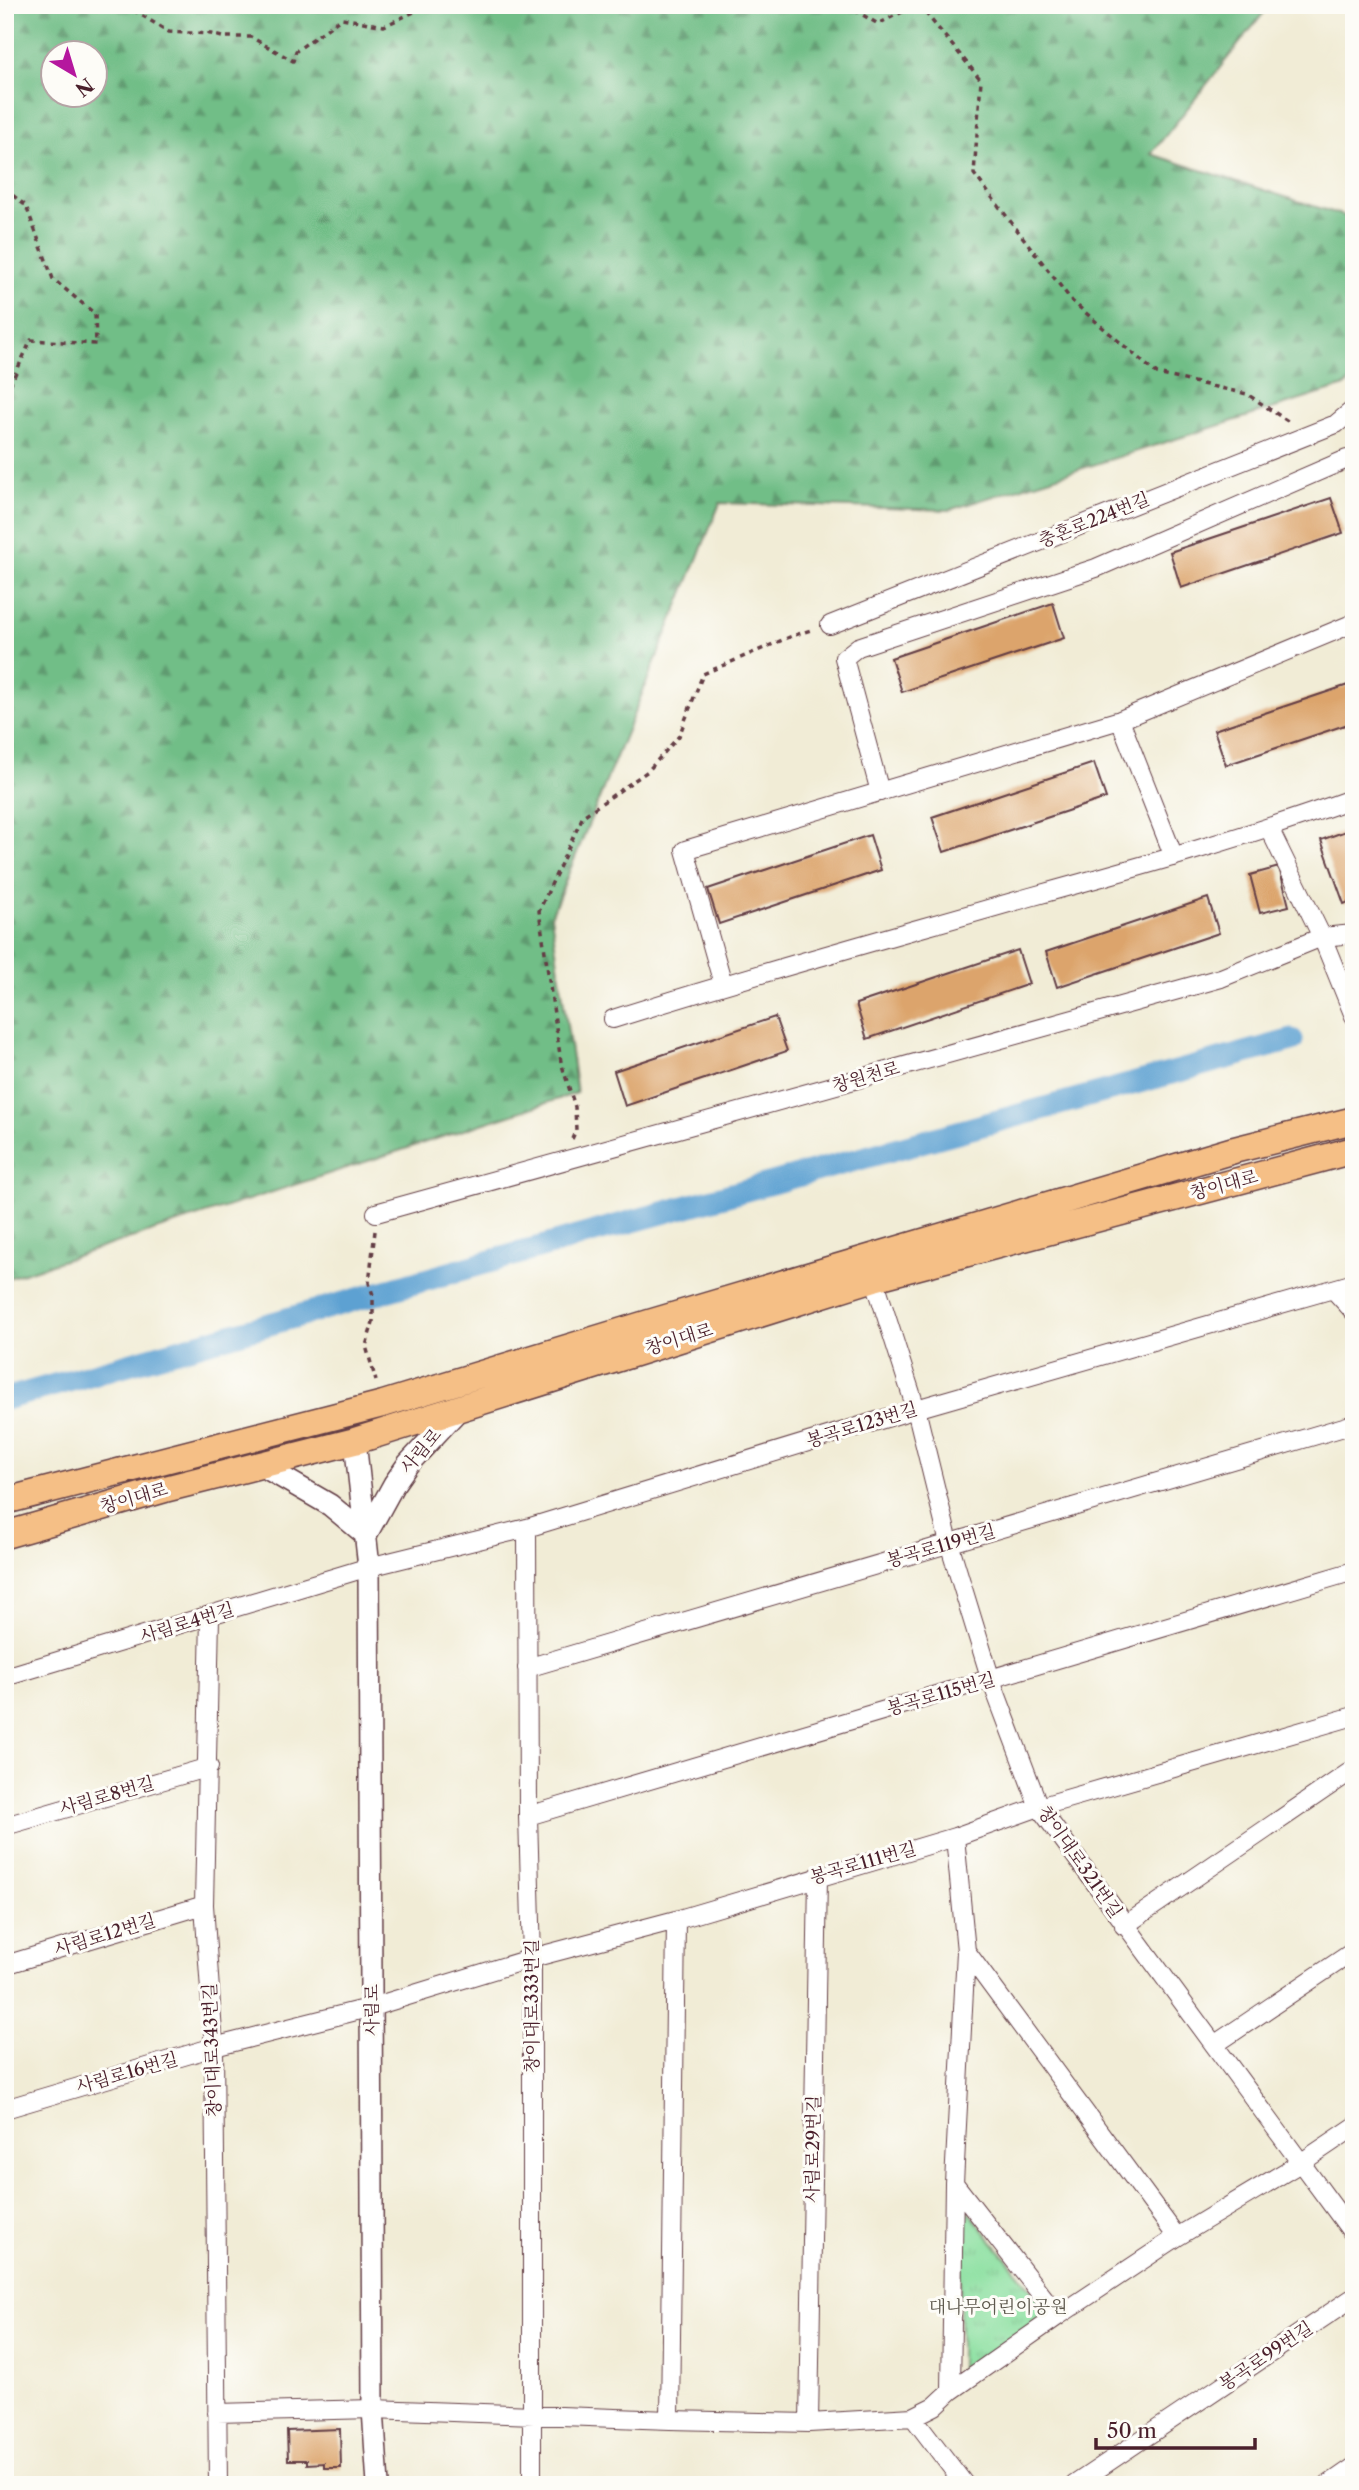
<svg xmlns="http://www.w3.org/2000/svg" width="1359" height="2490" font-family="'Libre Caslon Text','Noto Serif KR',serif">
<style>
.forest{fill:url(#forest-firs);stroke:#5e6e59;stroke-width:2;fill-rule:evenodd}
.park{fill:url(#park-tufts);stroke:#6b8066;stroke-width:2}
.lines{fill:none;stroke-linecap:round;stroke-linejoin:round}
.canal{stroke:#5da1d2;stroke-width:23}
.building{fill:#dca46c}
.minor-casing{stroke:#633e45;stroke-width:20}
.tertiary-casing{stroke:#633e45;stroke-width:24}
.primary-casing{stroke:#633e45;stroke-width:29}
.path{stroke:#633e45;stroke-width:3.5;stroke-dasharray:5 5;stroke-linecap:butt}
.minor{stroke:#fff;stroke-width:18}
.tertiary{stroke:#fff;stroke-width:21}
.primary{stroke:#f5bf86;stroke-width:26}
.labels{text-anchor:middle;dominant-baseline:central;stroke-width:6;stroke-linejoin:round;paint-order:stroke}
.street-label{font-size:18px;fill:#4a1f2b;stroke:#fdfcf7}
.park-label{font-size:18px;fill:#5e594e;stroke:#fdfcf7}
</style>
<defs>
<pattern id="forest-firs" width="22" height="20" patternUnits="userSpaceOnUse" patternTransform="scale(1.75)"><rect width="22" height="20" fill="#71be87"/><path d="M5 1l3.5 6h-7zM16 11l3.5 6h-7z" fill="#5f9a6f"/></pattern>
<pattern id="park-tufts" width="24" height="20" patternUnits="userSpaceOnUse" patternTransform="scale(1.75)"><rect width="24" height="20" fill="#8ce0a1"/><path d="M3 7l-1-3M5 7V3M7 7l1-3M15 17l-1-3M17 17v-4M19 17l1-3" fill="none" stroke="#7ac08b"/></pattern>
</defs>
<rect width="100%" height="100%" fill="#fdfcf7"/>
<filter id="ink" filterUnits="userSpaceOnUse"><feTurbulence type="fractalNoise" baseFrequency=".0143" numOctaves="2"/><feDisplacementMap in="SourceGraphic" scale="14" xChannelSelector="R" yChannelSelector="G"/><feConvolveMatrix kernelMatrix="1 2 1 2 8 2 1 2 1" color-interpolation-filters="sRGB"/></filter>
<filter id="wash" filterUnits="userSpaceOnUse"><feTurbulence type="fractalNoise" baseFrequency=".00686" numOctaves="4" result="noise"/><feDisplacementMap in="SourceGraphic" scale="28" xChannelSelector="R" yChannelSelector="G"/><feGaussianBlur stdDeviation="1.57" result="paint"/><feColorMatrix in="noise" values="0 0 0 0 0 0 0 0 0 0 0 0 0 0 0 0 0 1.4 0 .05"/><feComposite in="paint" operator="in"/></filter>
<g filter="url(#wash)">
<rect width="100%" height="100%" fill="#f1ecd6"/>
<path class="forest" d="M5 5H1270L1151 154 1354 219V379L1345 386 949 510 720 503 551 916 577 1093 5 1279ZM52 52H94V94H52Z"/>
<path class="park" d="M960 2201 1052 2315 960 2378Z"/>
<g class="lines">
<path class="canal" d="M5 1399 626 1223 1292 1040"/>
</g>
<g id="blocks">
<path class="building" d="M1331 498 1343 533 1181 588 1170 552Z
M1053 603 1064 638 902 692 891 658Z
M1354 683V722L1226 765 1214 730Z
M1094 763 1106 798 944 852 932 817Z
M1354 828V900L1344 904 1321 840Z
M870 835 881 870 719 924 708 889Z
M1279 867 1289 906 1260 913 1250 875Z
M1208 898 1219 933 1057 987 1046 952Z
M1018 950 1029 984 867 1039 856 1004Z
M775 1017 787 1051 625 1106 614 1071Z
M340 2429 341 2468H324V2463L307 2464V2460H288L287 2431Z"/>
</g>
</g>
<g filter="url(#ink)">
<use href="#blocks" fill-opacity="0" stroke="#633e45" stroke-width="2"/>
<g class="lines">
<g class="minor-casing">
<path id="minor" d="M830 625 1336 424 1354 409
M1120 720 1174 857
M880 792 844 658 858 647 1096 568 1347 459
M1269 828 1322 937 1354 1016
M723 984 685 850 1120 720 1354 623
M613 1019C751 975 891 937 1030 897 1139 867 1247 837 1354 798
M376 1213 1221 978 1322 937 1354 934
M874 1278 916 1409 949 1543 991 1680 1039 1807 1354 2235
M1333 1289 1354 1312
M527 1528 528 1816 532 1958V2485
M210 1616 204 1905 214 2047 218 2485
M527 1668 1354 1424
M5 1677 369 1567 527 1528 916 1409 1354 1283
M528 1816 1354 1571
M5 1826 209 1767
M1124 1926 1354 1769
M966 1951 1177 2237
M5 1965 204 1905
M1214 2045 1354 1951
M5 2109 214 2047 372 2007 532 1958 676 1920 955 1837 1039 1807 1354 1716
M954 2183 1058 2316
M951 2391 954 2183 966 1951 955 1837
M217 2413 373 2409 670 2420 809 2423 913 2417 935 2406 951 2391 1058 2316 1177 2237 1302 2162 1354 2127
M913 2417 965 2485
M670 2420 676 1920
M809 2423 818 1876
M1074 2485 1354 2297
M1328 2485 1354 2467"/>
</g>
<g class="tertiary-casing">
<path id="tertiary" d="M355 1441 369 1567 373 2409 378 2485
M261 1465 330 1505 366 1535
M366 1535 394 1484 408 1464 460 1408"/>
</g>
<g class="primary-casing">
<path id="primary" d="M5 1501 383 1404 649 1323 1234 1150 1354 1120
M5 1535 165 1489 355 1441 874 1278 1354 1150"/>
</g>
<path class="path" d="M125 5 169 32 211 34 222 37H251L293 61 296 51 342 18 384 26 429 5
M846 5 878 24 916 5
M919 5 981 80 974 174 1072 301 1157 374 1247 394 1289 422
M5 189 26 206 53 279 95 314 96 344 31 340 5 396
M572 1139 576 1130 575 1107 561 1062 539 911 583 816 648 771 679 736 703 674 792 636 811 630
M375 1231 369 1283 373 1295V1322L366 1346 376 1381"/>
<use href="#minor" class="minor"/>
<use href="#tertiary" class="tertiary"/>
<use href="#primary" class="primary"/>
</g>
</g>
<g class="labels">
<g class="street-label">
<text transform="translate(1094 520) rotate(-22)">충혼로224번길</text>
<text transform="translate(866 1077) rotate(-16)">창원천로</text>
<text transform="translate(1224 1185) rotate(-15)">창이대로</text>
<text transform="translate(679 1339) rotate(-17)">창이대로</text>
<text transform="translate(862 1425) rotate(-17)">봉곡로123번길</text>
<text transform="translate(421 1451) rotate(-50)">사림로</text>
<text transform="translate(134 1498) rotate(-16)">창이대로</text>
<text transform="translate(941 1546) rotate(-16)">봉곡로119번길</text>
<text transform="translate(187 1623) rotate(-17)">사림로4번길</text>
<text transform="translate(941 1694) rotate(-16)">봉곡로115번길</text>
<text transform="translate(107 1796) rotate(-16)">사림로8번길</text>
<text transform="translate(1080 1862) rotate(55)">창이대로321번길</text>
<text transform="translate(863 1863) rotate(-16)">봉곡로111번길</text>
<text transform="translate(105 1935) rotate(-17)">사림로12번길</text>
<text transform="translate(532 2006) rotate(-90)">창이대로333번길</text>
<text transform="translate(372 2010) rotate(-90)">사림로</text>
<text transform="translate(212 2050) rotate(-92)">창이대로343번길</text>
<text transform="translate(127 2073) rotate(-16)">사림로16번길</text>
<text transform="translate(813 2149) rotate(-89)">사림로29번길</text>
<text transform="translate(1266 2356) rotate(-34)">봉곡로99번길</text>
</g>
<g class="park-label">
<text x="998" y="2307">대나무어린이공원</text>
</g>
</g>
<rect width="1359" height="2490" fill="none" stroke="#fdfcf7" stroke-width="28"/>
<g transform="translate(74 74) rotate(142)"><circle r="33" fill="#fdfcf7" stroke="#b5a4a5" stroke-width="2"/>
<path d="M0-5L12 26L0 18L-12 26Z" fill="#b5179e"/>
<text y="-10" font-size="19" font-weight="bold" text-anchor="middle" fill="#4a1f2b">N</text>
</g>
<path d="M1096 2438v10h159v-10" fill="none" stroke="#4a1f2b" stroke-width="3.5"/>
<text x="1107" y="2438" font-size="21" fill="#4a1f2b" stroke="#fdfcf7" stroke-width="5" paint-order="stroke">50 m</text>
</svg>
